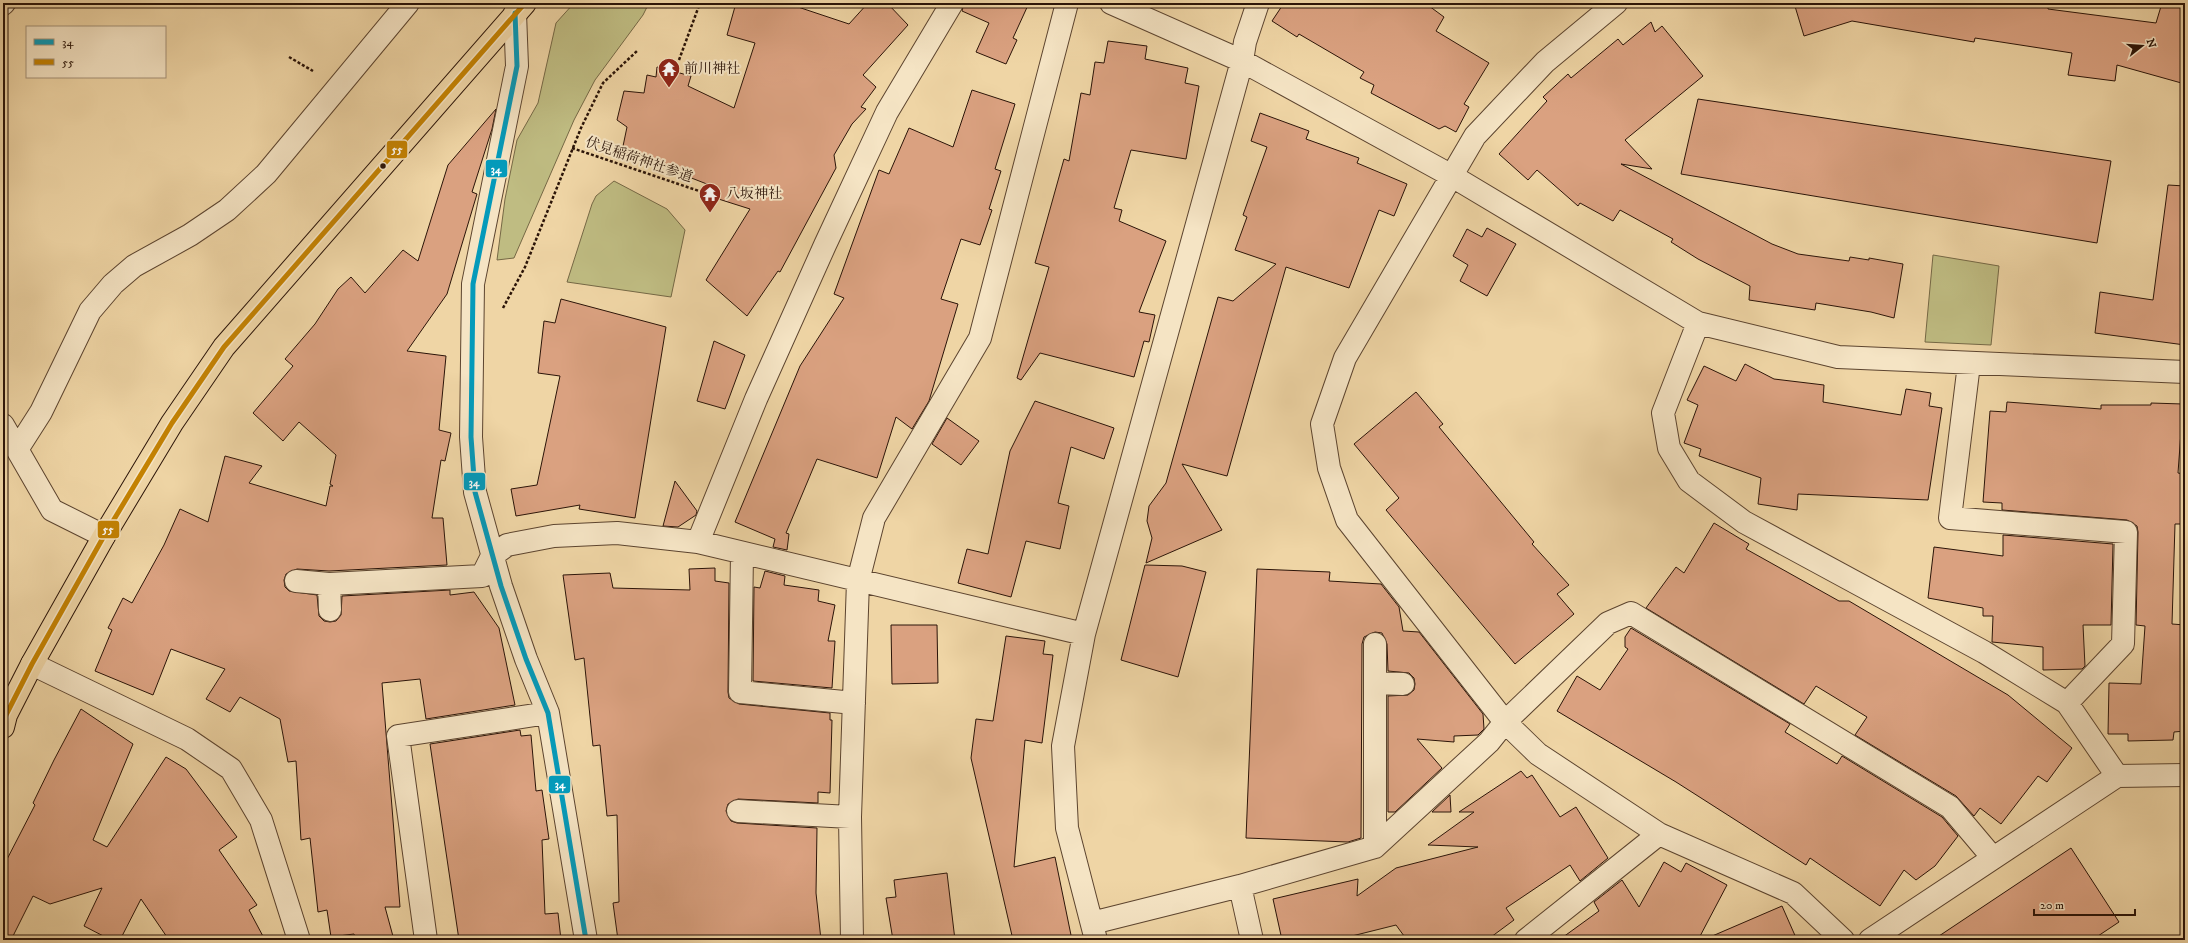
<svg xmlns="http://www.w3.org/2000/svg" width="2188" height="943" font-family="'IM FELL DW Pica','Noto Serif JP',serif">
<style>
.green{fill:#bfbc82;stroke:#756845}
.building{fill:#daa180;stroke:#2b1408}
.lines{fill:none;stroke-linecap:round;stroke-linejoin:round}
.minor-casing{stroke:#5c442f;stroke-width:24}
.major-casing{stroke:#2b1408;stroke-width:24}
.path{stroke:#2b1408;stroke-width:2.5;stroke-dasharray:3 2;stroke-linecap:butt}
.minor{stroke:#f5e4c4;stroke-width:22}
.major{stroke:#efd5a5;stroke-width:22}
.bus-1-casing{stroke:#f5e4c4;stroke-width:8}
.bus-2-casing{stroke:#f5e4c4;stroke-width:8}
.bus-1{stroke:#049aba;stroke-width:5}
.bus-2{stroke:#c48202;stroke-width:5}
.bus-dot{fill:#2b1408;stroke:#f5e4c4;stroke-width:1.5}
.labels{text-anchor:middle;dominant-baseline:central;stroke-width:4;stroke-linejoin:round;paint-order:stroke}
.poi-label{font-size:14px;fill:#2b1408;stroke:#f5e4c4;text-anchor:start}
.street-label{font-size:14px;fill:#2b1408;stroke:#f5e4c4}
.line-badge{stroke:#f5e4c4;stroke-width:1.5}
.badge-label{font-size:11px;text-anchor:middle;font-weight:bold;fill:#fff}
</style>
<rect width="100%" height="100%" fill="#efd5a5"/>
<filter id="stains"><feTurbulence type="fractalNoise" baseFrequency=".005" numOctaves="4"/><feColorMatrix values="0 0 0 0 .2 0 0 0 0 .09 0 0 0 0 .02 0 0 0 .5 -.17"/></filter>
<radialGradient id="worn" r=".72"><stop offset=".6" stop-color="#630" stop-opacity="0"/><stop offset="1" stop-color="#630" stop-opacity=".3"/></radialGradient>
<path class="green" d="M574 3H649L643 15 595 80 574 120 514 258 497 260 505 199 517 140 538 103 556 23Z
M614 181 667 209 685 230 671 297 567 282 592 204 596 196Z
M1933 255 1999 266 1991 345 1925 342Z"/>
<path class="building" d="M736 3H786L849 24 868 3H887L908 25 863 75 876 87 861 107 866 109 852 124 834 155 836 168 780 272 778 271 747 316 706 280 750 209 709 196 712 186 622 151 627 127 617 120 624 91 644 93 647 75 656 77 657 67 691 76 688 86 734 108 755 43 727 35Z
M964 3H1029L1013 38 1017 40 1006 64 976 52 989 23 962 11Z
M1284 3H1425L1444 17 1436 31 1489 63 1464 104 1469 107 1456 132 1445 126 1439 129 1371 93 1374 85 1360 78 1364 72 1299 34 1297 37 1272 21Z
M1794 3H2048V9L2156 23 2162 3H2185V84L2117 65 2115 81 2068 75 2072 53 1975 38 1974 42 1852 21 1804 36Z
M1651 22 1655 32 1662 26 1703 76 1625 140 1652 169 1621 164 1772 244 1798 254 1849 261 1850 257 1869 260V258L1903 264 1894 318 1871 312 1816 303 1815 310 1749 300 1750 286 1698 259 1671 242 1673 239 1620 210 1613 221 1580 203 1578 206 1537 170 1528 180 1499 154 1547 101 1543 97 1568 74 1571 78 1618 39 1623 45Z
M1108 41 1147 46 1145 59 1188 68 1185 83 1199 86 1186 159 1131 150 1114 208 1122 210 1119 221 1166 241 1139 312 1155 315 1149 342 1144 341 1134 377 1040 353 1021 380 1017 378 1049 267 1035 263 1064 159 1069 161 1081 93 1090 95 1095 62 1104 63Z
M972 90 1015 104 995 169 1001 171 989 209 992 210 980 245 961 239 941 299 958 304 929 401 912 429 896 417 877 478 817 459 786 533 789 534 787 550 773 547 775 539 735 522 800 366 844 298 834 294 879 170 889 174 909 128 953 147Z
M1698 99 2111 161 2097 243 1681 174Z
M496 109 492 129 472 192 477 194 447 294 407 351 446 356 439 430 451 433 445 461 441 460 432 518H443L447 565 329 571 297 569 286 574 284 580 285 587 289 591 317 595 319 616 324 621 330 622 336 621 341 615 342 596 450 590V595L474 592 499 628 515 705 426 719 420 679 382 683 400 907H385L394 940H356L354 934 331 937 327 910 318 912 310 838 301 840 296 761 288 762 280 719 240 697 230 712 206 699 225 669 171 649 153 695 95 671 112 630 108 628 123 598 132 603 164 545 180 509 208 522 225 456 262 466 249 483 326 506 330 486H333L330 484 336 455 299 422 283 441 253 413 293 366 285 359 315 324 338 289 351 277 365 293 403 250 418 261 448 165Z
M1260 113 1309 131 1306 139 1359 158 1357 163 1407 184 1394 216 1379 210 1349 288 1286 267 1227 476 1182 464 1222 530 1146 563 1152 538 1147 521 1149 506 1166 483 1218 297 1233 301 1276 264 1235 250 1247 217 1243 215 1267 147 1251 141Z
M2168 185 2185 186V345L2095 333 2100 292 2153 300Z
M1487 228 1516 244 1487 296 1460 281 1468 265 1453 256 1467 229 1482 237Z
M561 299 666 327 635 518 579 509 580 505 516 516 511 489 537 485 560 376 538 373 544 321 555 323Z
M714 341 745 355 725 409 697 401Z
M1745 364 1774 379 1824 385 1823 402 1901 415 1906 389 1931 393 1929 406 1942 408 1928 500 1798 494 1797 510 1758 504 1761 478 1699 456 1701 449 1684 443 1698 405 1687 400 1704 366 1736 381Z
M1416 392 1443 424 1439 427 1534 542 1532 544 1569 585 1557 594 1574 614 1515 664 1386 510 1399 498 1354 444Z
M1035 401 1114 428 1104 459 1071 447 1058 503 1069 506 1060 549 1026 541 1011 597 958 583 967 549 988 554 1010 451Z
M2007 402 2101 409V405H2151V403L2183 404 2178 473 2184 474 2181 524H2175L2172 624 2185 625V731L2174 732 2173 740 2128 741V734H2108L2109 683 2141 684 2145 626 2136 625 2138 532 2137 526 2127 520 2002 510V503L1983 502 1990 411 2006 412Z
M947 418 979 441 961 465 932 444Z
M675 481 697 511 696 515 678 527 663 526Z
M1714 523 1749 544 1746 549 1839 601H1849L2008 695 2072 748 2047 782 2038 776 2001 824 1980 808 1974 816 1956 796 1855 735 1867 717 1816 686 1804 704 1646 608 1676 567 1684 573Z
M2003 535 2113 544 2111 625H2083L2085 666 2082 669 2043 670V647L1992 642 1993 616H1983V608L1928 598 1934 547 2003 556Z
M1145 565 1182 566 1206 572 1178 677 1121 660Z
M715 568V581L729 583 728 692 729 698 739 704 830 713V720H832L830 793 818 792V803L738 799 728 804 726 811 731 821 737 823 817 828 816 893 821 940H618L613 903 619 902 617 815 607 816 600 745 593 746 584 658 575 660 563 575 610 573 613 588 690 590 689 569Z
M1257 569 1330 572 1329 581 1381 584 1399 607 1403 631 1419 632 1483 714 1484 729 1478 735 1454 736V742L1417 739 1442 768 1395 812H1388V696L1408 695 1414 690 1415 684 1414 678 1409 673 1388 671 1387 644 1382 633 1375 632 1364 637 1362 644 1361 838 1348 842 1246 838Z
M765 571 785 576 784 585 819 590 818 601 835 605 828 641H835L832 688 753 681 754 587 760 588Z
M891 625H937L938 683 892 684Z
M1631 628 1790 724 1785 732 1837 764 1842 756 1942 817 1958 836 1935 866 1916 880 1904 870 1880 906 1810 858 1806 865 1676 782 1557 711 1577 676 1600 690 1628 649 1625 647V637Z
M1006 636 1045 641 1043 654 1053 655 1042 743 1025 740 1014 867 1055 857 1072 940H1013L971 758 976 719 993 721Z
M81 709 133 744 93 840 107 847 166 757 186 769 237 837 219 850 257 905 249 910 265 940H169L141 899 120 940H111L84 926 102 888 50 904 33 896 11 940H3V867L35 805 33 803 54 760Z
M520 730 521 736 531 735 536 791 542 790 549 839 542 840 545 914 558 913 561 940H459L430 744Z
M1521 771 1527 778 1532 775 1560 817 1576 807 1608 858 1580 881 1570 865 1506 908 1514 920 1487 940H1407L1396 925 1336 940H1282L1273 899 1358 879 1357 896 1396 868 1478 847 1428 845 1474 812H1459Z
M1450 795 1451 812H1432Z
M2071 848 2119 922 2092 940H1933Z
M1664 862 1681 872 1686 863 1727 885 1698 940H1559L1599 911 1594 902 1622 880 1639 907Z
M947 873 955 940H893L886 898 896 897 894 880Z
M1782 906 1797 940H1703Z"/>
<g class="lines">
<g class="minor-casing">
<path id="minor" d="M1111 3 1242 61 1452 176 1698 323 1838 357 2185 372
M1616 3 1545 62 1475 136 1345 358 1322 424 1329 468 1347 520 1505 722 1538 754 1659 834 1793 893 1843 940
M3 4 4 3
M515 13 517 66 473 284 471 437 475 492 501 586 526 659 548 713 586 940
M1698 323 1663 413 1669 448 1689 481 1744 522 1984 652 2067 703 2117 776
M1969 364 1950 518 2126 532 2123 644 2067 703
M3 425 52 510 104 536
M18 448 41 412 90 311 113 284 134 266 190 235 227 210 266 174 408 3
M698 542 756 399 825 245 887 112 952 3
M742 553 740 692 854 703
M296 581 329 584
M330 610 329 584 482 576 492 556 507 545 554 536 617 533 698 542 1084 634
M32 664 187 739 231 769 261 820 299 940
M1375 683 1403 684
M738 811 850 817
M1375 847V644
M1240 886 1252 940
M1092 923 1240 886 1375 847 1489 742 1505 722 1608 623 1631 613 1950 807 1993 858
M426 940 398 736 548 713
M852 940 850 817 858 581 874 518 980 338 1067 3
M1096 940 1067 828 1063 746 1084 634 1242 61 1245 42 1258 3
M1526 940 1659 834
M1870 940 2117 776 2185 775"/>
</g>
<g class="major-casing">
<path id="major" d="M3 727 6 715 32 664 104 536 172 423 224 347 525 3"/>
</g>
<path class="path" d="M289 57 313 71
M679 60 700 3
M572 148 699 191
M503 308 525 267 581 128 603 83 637 51"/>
<use href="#minor" class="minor"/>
<use href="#major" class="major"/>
<g class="bus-1-casing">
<path id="bus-1" d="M515 13 517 66 473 284 471 437 475 492 501 586 526 659 548 713 586 940"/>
</g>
<g class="bus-2-casing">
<path id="bus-2" d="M3 727 6 715 32 664 104 536 172 423 224 347 525 3"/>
</g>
<use href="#bus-1" class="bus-1"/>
<use href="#bus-2" class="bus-2"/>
</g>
<defs>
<g id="temple-pin" transform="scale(1.15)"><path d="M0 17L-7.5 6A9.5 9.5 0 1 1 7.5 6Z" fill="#8f2418" stroke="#f5e4c4"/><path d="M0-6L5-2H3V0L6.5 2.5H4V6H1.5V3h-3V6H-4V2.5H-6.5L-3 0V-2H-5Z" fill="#fff"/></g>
</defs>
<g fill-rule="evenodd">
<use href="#temple-pin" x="669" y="69"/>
<use href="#temple-pin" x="710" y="194"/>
</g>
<circle class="bus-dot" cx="383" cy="166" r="3.5"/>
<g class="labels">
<g class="poi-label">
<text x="684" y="69">前川神社</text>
<text x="726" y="194">八坂神社</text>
</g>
<g class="street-label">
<text transform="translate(639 160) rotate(19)">伏見稲荷神社参道</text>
</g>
</g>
<g class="line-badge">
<rect x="386" y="140" width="22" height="19" rx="4" fill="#c48202"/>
<rect x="485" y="159" width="23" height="19" rx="4" fill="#049aba"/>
<rect x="463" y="472" width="23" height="19" rx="4" fill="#049aba"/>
<rect x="97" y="520" width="23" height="19" rx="4" fill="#c48202"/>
<rect x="548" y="775" width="23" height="19" rx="4" fill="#049aba"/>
</g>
<g class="badge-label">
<text x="397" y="153">55</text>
<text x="496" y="173">34</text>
<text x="474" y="486">34</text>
<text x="108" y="533">55</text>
<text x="560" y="788">34</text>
</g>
<rect width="2188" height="943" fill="none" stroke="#efd5a5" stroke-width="16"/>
<rect x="4" y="4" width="2180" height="935" fill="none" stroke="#2b1408" stroke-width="2"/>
<rect x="8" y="8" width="2172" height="927" fill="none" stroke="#2b1408"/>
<rect x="26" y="26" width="140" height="52" fill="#f5e4c4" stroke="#a49179"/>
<rect x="34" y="39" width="20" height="6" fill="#049aba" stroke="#a49179"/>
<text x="62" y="46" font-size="12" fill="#2b1408">34</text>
<rect x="34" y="59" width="20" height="6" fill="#c48202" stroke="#a49179"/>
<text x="62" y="66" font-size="12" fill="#2b1408">55</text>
<g transform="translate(2142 46) rotate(73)" stroke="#f5e4c4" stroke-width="3" paint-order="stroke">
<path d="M0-3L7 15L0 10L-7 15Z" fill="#2b1408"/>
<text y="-6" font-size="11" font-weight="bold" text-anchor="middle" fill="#2b1408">N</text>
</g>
<path d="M2034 909v6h101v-6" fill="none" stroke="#2b1408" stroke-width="2"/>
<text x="2040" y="909" font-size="12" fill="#2b1408" stroke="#f5e4c4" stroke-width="3" paint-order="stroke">20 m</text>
<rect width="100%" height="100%" filter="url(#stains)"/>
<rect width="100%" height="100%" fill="url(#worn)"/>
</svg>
